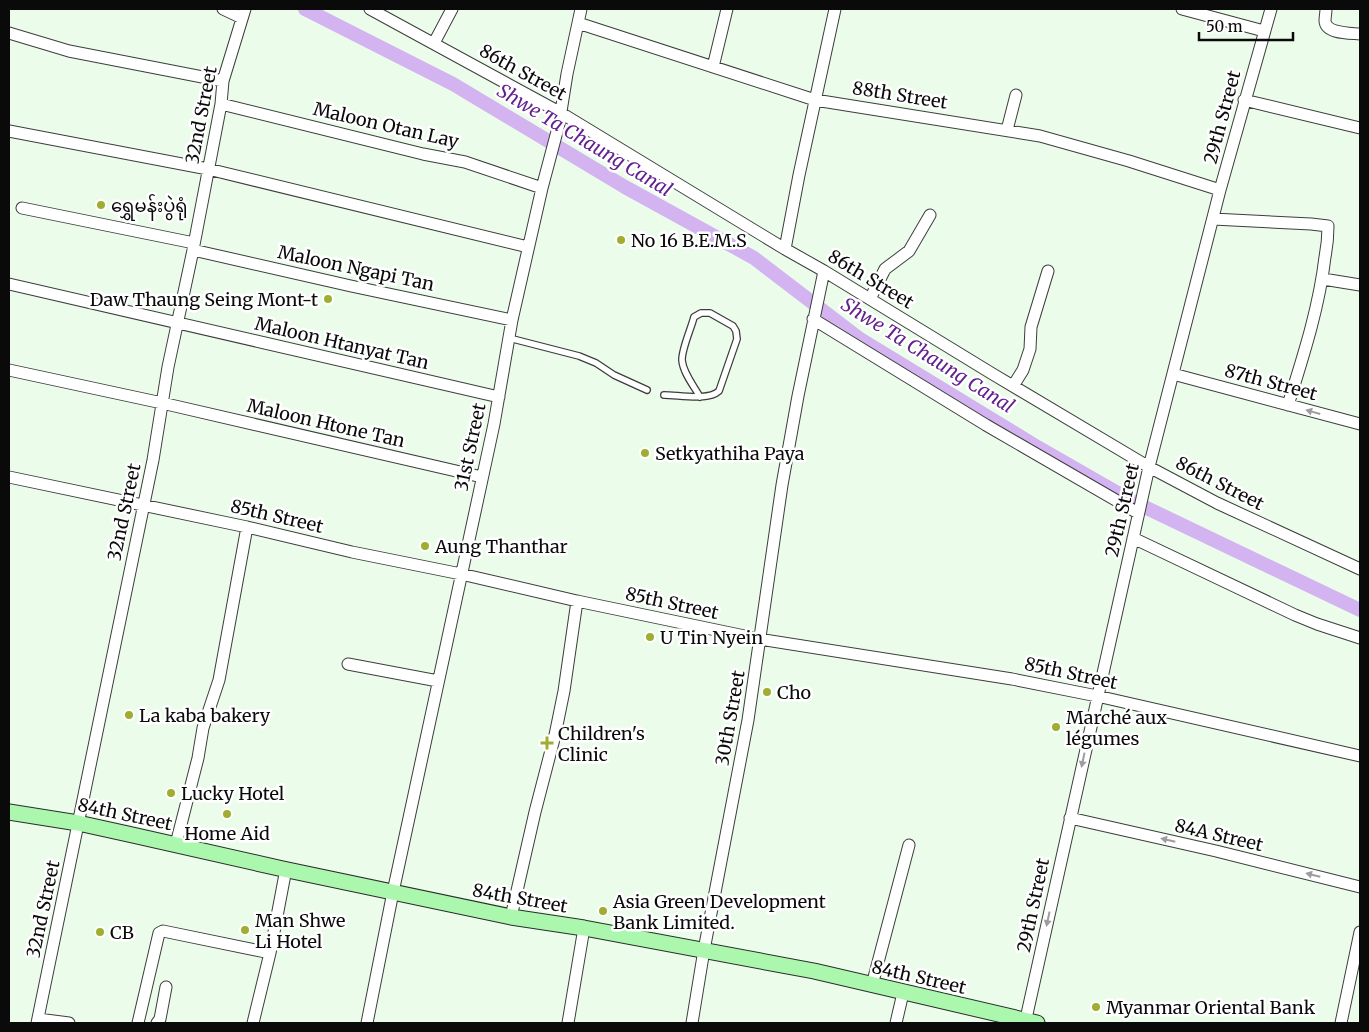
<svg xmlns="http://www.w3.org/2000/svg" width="1369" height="1032" font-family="Merriweather,'Noto Sans Myanmar',serif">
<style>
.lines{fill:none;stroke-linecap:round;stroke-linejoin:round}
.canal{stroke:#d3b3f0;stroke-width:14}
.service-casing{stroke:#3d3d3d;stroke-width:8}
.minor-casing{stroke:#3d3d3d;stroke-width:13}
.secondary-casing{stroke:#2c2c2c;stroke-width:17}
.service{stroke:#fff;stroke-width:5.5}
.minor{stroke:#fff;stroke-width:11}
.secondary{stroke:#abf7ae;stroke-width:15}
.oneway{fill:#9d9d9d}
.poi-dot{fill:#9fad30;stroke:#fff;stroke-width:2}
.labels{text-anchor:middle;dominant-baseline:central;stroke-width:5;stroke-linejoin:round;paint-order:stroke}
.street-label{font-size:18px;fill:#0a0a0a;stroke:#fff}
.poi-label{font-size:18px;fill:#0a0a0a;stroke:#fff;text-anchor:start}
.water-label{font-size:19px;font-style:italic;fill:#63218f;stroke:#fff}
</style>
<rect width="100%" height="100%" fill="#ebfdea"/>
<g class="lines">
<path class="canal" d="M305 9 453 84 625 187 754 258 860 339 1034 445 1130 500 1360 610"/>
<g class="service-casing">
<path id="service" d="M509 338 579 356 596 363 614 375 647 390
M664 395C679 395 708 401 719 391L737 339 736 331 733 326 710 313H701L694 317C691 329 682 348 682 360 683 373 694 386 700 397"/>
</g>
<g class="minor-casing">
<path id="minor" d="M223 9 242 18
M370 9 561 113 785 249 824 271 991 373 1149 467 1217 503 1360 569
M1182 9 1264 31
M1326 9C1326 13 1325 17 1325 21 1326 34 1350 33 1360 34
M578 23 815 100 1040 136 1129 161 1220 190
M9 33 69 51 223 81
M434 43 452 9
M713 67 727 9
M1244 100 1360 128
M221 104 423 154 465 162 542 188
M1007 130 1016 95
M9 131 208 169 528 247
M22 208 194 243
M1213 219 1311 224 1328 226C1328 237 1327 247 1325 257 1319 308 1303 357 1288 405
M785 249 799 175 835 9
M193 250 351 286 512 320
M1323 279 1360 285
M9 284 499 397
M870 299 885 269 909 251 930 215
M813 319 986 425 1138 513
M9 370 162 403 482 477
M1173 374 1360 424
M1013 386 1023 370 1030 349 1031 327 1048 271
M9 477 247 527 352 552 461 574 577 601 759 639 1012 679 1097 696 1360 756
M1133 538 1295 615 1317 624 1360 638
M348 664 438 681
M1070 818 1216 851 1360 887
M176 844 198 758 203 728 219 680 247 527
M511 917 535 812 555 735 564 691 577 601
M872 985 909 845
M38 1019 69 1023
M37 1023 153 460 168 367 193 250 221 104 223 81 245 9
M138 1023 159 933 163 931 270 953 286 869
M157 1023 160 1019 166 987
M253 1023 270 953
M367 1023 393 892 494 424 512 320 542 188 559 124 567 74 581 9
M568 1023 584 928
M692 1023 704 950 748 720 782 485 798 396 824 271
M896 1023 903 993
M1025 1023 1149 467 1220 190 1271 9
M1341 1023 1360 932"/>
</g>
<g class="secondary-casing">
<path id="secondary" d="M9 812 78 823 128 834 283 869 511 917 584 928 814 971 1037 1023"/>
</g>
<use href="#service" class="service"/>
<use href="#minor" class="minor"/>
<use href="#secondary" class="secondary"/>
</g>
<defs><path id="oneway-solid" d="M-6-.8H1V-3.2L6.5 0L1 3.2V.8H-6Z" transform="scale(1.25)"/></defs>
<g class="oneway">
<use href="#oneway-solid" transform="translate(1313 412) rotate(-164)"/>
<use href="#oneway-solid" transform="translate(1083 760) rotate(102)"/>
<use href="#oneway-solid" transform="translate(1168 840) rotate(-167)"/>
<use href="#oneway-solid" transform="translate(1313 875) rotate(-166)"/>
<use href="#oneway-solid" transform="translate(1048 919) rotate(102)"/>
</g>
<g class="poi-dot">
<circle cx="101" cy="205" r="5"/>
<circle cx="621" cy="240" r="5"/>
<circle cx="328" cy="299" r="5"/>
<circle cx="645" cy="453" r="5"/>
<circle cx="425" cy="546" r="5"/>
<circle cx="650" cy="637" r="5"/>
<circle cx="767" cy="692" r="5"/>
<circle cx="129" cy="715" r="5"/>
<circle cx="1056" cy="727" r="5"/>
<path d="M544.5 735.5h5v5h5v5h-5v5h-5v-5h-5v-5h5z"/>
<circle cx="171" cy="793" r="5"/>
<circle cx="227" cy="814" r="5"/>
<circle cx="603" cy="911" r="5"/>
<circle cx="245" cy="930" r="5"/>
<circle cx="100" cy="932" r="5"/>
<circle cx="1096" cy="1007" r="5"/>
</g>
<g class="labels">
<g class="street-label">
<text transform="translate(523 72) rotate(29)">86th Street</text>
<text transform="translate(900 95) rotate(9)">88th Street</text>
<text transform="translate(201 115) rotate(-79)">32nd Street</text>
<text transform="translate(1222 117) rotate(-75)">29th Street</text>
<text transform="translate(386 125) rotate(13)">Maloon Otan Lay</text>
<text transform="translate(356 268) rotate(12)">Maloon Ngapi Tan</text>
<text transform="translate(871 279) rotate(31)">86th Street</text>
<text transform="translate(342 343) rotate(13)">Maloon Htanyat Tan</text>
<text transform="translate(1271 382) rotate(15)">87th Street</text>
<text transform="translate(326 423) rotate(13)">Maloon Htone Tan</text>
<text transform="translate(470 447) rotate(-78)">31st Street</text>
<text transform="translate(1220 483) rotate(27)">86th Street</text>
<text transform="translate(1122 510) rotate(-77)">29th Street</text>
<text transform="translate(124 512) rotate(-78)">32nd Street</text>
<text transform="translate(277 516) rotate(13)">85th Street</text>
<text transform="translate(672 603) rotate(12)">85th Street</text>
<text transform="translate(1071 673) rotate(12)">85th Street</text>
<text transform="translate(730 718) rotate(-80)">30th Street</text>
<text transform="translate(125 814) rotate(12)">84th Street</text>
<text transform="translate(1219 835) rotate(13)">84A Street</text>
<text transform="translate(520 898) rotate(10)">84th Street</text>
<text transform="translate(1033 905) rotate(-78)">29th Street</text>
<text transform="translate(43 909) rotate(-78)">32nd Street</text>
<text transform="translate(919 977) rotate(13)">84th Street</text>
</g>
<g class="poi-label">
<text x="111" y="205">ရွှေမန်းပွဲရုံ</text>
<text x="631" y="240">No 16 B.E.M.S</text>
<text x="318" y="299" text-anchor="end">Daw Thaung Seing Mont-t</text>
<text x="655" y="453">Setkyathiha Paya</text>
<text x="435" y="546">Aung Thanthar</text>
<text x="660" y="637">U Tin Nyein</text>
<text x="777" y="692">Cho</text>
<text x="139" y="715">La kaba bakery</text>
<text x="1066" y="717">Marché aux<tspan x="1066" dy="21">légumes</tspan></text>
<text x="558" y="733">Children's<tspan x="558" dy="21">Clinic</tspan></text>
<text x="181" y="793">Lucky Hotel</text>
<text x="227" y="833" text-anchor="middle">Home Aid</text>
<text x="613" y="901">Asia Green Development<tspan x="613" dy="21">Bank Limited.</tspan></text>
<text x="255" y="920">Man Shwe<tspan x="255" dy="21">Li Hotel</tspan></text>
<text x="110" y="932">CB</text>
<text x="1106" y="1007">Myanmar Oriental Bank</text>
</g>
<g class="water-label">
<text transform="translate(585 140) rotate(31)">Shwe Ta Chaung Canal</text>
<text transform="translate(928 355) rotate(32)">Shwe Ta Chaung Canal</text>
</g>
</g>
<rect width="1369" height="1032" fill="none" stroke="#0a0a0a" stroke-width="20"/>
<path d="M1199 32v8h94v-8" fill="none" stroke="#0a0a0a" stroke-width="2.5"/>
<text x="1206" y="32" font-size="15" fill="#0a0a0a" stroke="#ffffff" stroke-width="4" paint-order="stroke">50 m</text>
</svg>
